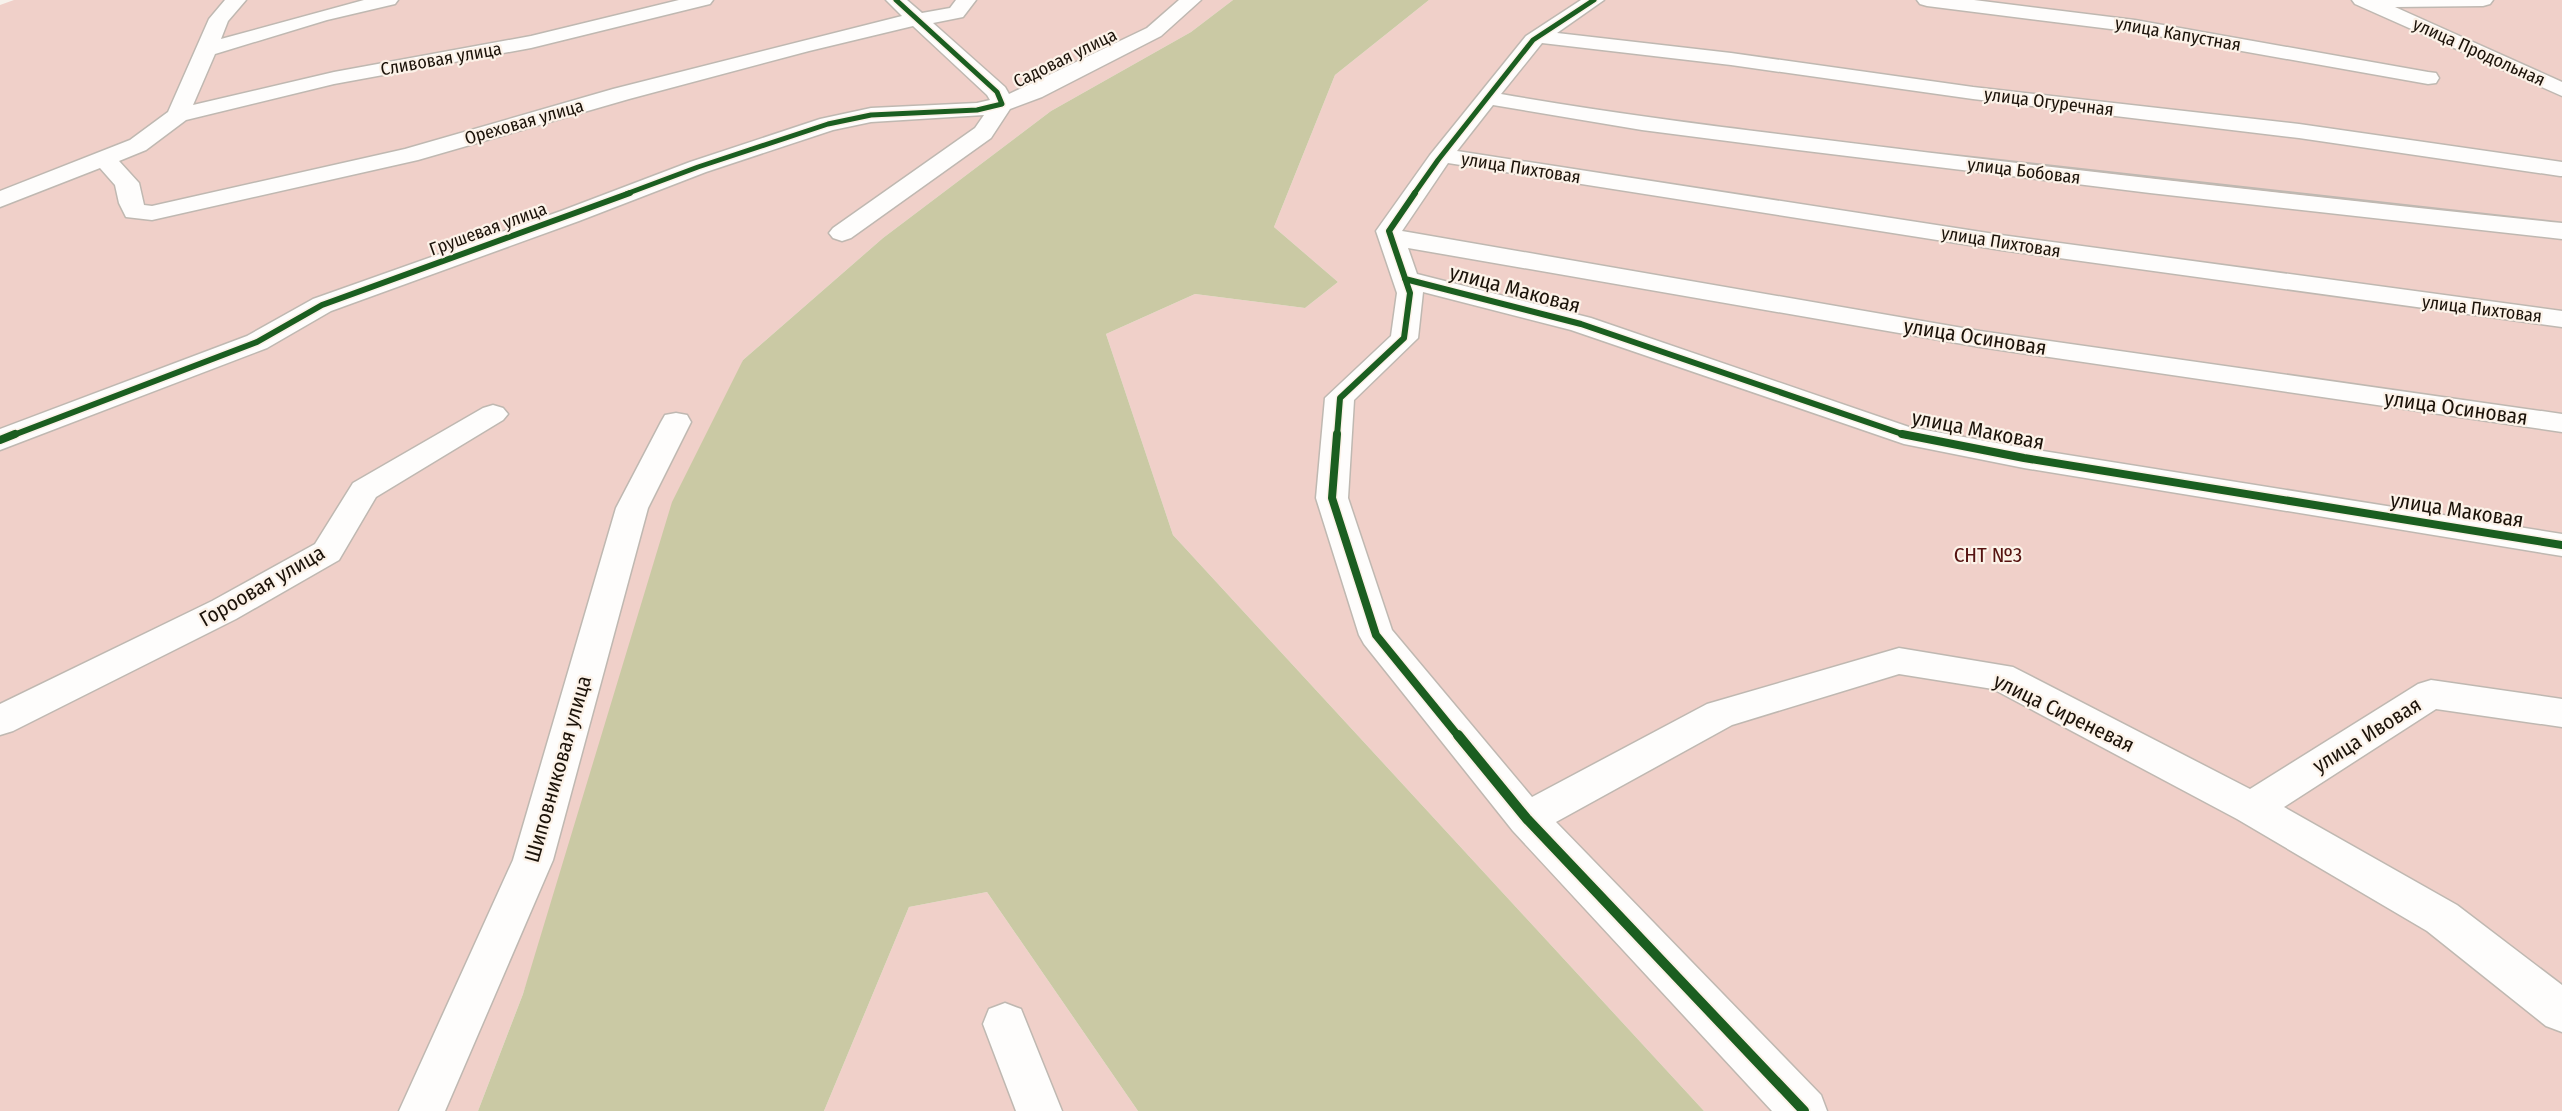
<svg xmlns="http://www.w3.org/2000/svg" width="2562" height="1111" font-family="'Fira Sans Condensed',sans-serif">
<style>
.green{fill:#f0d0c9}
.water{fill:#cac9a4}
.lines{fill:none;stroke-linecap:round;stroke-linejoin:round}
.minor-casing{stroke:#bfb8b1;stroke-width:3}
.minor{fill:#fefdfc;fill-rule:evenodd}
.cycleway-far3-casing{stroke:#fcf2e8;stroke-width:8}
.cycleway-far2-casing{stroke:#fcf2e8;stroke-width:9}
.cycleway-far1-casing{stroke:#fcf2e8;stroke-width:11}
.cycleway-casing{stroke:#fcf2e8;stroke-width:14}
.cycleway-far3{stroke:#1b5e20;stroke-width:5}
.cycleway-far2{stroke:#1b5e20;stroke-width:6}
.cycleway-far1{stroke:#1b5e20;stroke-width:8}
.cycleway{stroke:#1b5e20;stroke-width:10}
.labels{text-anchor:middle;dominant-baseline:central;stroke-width:4.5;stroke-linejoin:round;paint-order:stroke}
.far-street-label{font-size:18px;fill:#1b1209;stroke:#fcf2e8}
.street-label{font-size:21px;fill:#1b1209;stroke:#fcf2e8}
.park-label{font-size:21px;fill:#561311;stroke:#fcf2e8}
</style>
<rect width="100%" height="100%" fill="#f7f2ec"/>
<path class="green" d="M14 0H1233L1191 32 1051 111 883 238 743 360 523 994 478 1111H0V5Z
M1429 0H2562V1111H1704L1173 535 1106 334 1195 294 1305 308 1338 282 1274 227 1335 75Z
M987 892 1138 1111H824L909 907Z"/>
<path class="water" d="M1233 0H1429L1335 75 1274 227 1338 282 1305 308 1195 294 1106 334 1173 535 1704 1111H1138L987 892 909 907 824 1111H478L523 994 672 502 743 360 883 238 1051 111 1191 32Z"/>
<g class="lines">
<g class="minor-casing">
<path id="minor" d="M225 0H246L228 21 221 39 364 0H398L395 4 327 20 215 54 193 105 334 72 531 36 679 0H713L710 4 531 48 334 84 186 120 146 150 119 161 139 183 144 205 152 206 405 149 613 89 902 16 886 0H907L922 13 950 8 956 0H976L963 17 933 23 1005 87 1009 94 1147 28 1179 0H1201L1161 36 1042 97 1010 109 991 138 851 238 842 241 833 238 829 233 833 228 975 128 984 115 871 122 833 130 706 172 579 221 331 311 267 348 0 450V429L247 336 313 299 561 211 690 162 820 119 871 108 977 103 990 100 987 95 913 26 809 51 629 99 418 160 152 220 126 217 119 203 115 185 100 168 0 207V191L130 140 168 112 209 19Z
M1581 0H1604L1557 33 1731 53 1973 87 2299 124 2562 162V176H2560L2299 138 1973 99 1731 65 1542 43 1501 94C1644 119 1788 135 1932 153 2142 178 2352 201 2562 223V239L2150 193 1798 150 1642 130 1493 105 1457 151 2001 235 2562 311V327L2001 250 1448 163 1402 231 1980 331 2562 414V432L1980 347 1408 248 1417 274 1591 318 1909 427 2024 448 2562 534V556L2024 468 1904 444 1571 330 1423 292 1418 338 1354 400 1348 498 1392 630 1532 797 1707 704 1899 648 2013 667 2250 789 2418 684 2431 680 2562 699V727L2436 709 2284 807 2457 905 2562 985V1032L2546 1026 2427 931 2237 819 1993 689 1899 674 1732 725 1556 822 1821 1095 1827 1111H1772L1513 831 1364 644 1359 635 1316 498 1325 398 1391 336 1397 293 1376 231 1430 155 1526 36Z
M1917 0H1974L2135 20 2428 72 2436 73 2439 78 2436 83 2428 84 2135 32 1927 6 1920 4Z
M2352 0H2493L2490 4 2483 6 2395 7 2562 82V96L2355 4Z
M493 405 503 408 508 414 503 420 376 497 339 560 236 619 13 731 0 735V704L212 601 315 544 353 483 483 408Z
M676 413 687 415 691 422 648 508 553 860 445 1111H399L513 860 616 508 661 422 665 415Z
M1005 1003 1021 1009 1062 1111H1016L983 1024 989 1009Z"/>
</g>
<use href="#minor" class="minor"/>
<g class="cycleway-far3-casing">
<path id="cycleway-far3" d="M626 194 698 167 828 124 871 115 977 110 1002 104 997 92 896 0
M1414 194 1438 160 1533 40 1594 0"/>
</g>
<g class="cycleway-far2-casing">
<path id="cycleway-far2" d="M1405 279 1581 324 1908 436
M11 436 257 342 322 305 630 193
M1337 436 1340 398 1404 338 1410 293 1389 231 1415 193"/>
</g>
<g class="cycleway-far1-casing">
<path id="cycleway-far1" d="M1337 434 1332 498 1376 635 1459 737
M1902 434 2024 458 2562 545
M0 440 15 434"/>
</g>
<g class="cycleway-casing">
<path id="cycleway" d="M1458 735 1527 819 1804 1111"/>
</g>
<use href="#cycleway-far3" class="cycleway-far3"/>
<use href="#cycleway-far2" class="cycleway-far2"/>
<use href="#cycleway-far1" class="cycleway-far1"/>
<use href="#cycleway" class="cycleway"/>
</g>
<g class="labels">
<g class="far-street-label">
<text transform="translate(2178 34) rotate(10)">улица Капустная</text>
<text transform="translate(2479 52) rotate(24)">улица Продольная</text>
<text transform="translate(1065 58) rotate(-26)">Садовая улица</text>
<text transform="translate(441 59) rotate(-10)">Сливовая улица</text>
<text transform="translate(2049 102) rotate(7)">улица Огуречная</text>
<text transform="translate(524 122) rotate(-16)">Ореховая улица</text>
<text transform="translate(1521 168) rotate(9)">улица Пихтовая</text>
<text transform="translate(2024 171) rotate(7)">улица Бобовая</text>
<text transform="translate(488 229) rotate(-20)">Грушевая улица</text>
<text transform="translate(2001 242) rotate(9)">улица Пихтовая</text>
<text transform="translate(2482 309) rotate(7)">улица Пихтовая</text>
</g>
<g class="street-label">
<text transform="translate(1515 289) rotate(15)">улица Маковая</text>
<text transform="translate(1975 337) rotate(9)">улица Осиновая</text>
<text transform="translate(2456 408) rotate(8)">улица Осиновая</text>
<text transform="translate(1978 430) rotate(11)">улица Маковая</text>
<text transform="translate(2457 510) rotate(9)">улица Маковая</text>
<text transform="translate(262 586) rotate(-30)">Гороовая улица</text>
<text transform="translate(2064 713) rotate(26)">улица Сиреневая</text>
<text transform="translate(2367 735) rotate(-32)">улица Ивовая</text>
<text transform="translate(558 769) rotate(-74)">Шиповниковая улица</text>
</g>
<g class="park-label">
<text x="1988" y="555">СНТ №3</text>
</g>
</g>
</svg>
